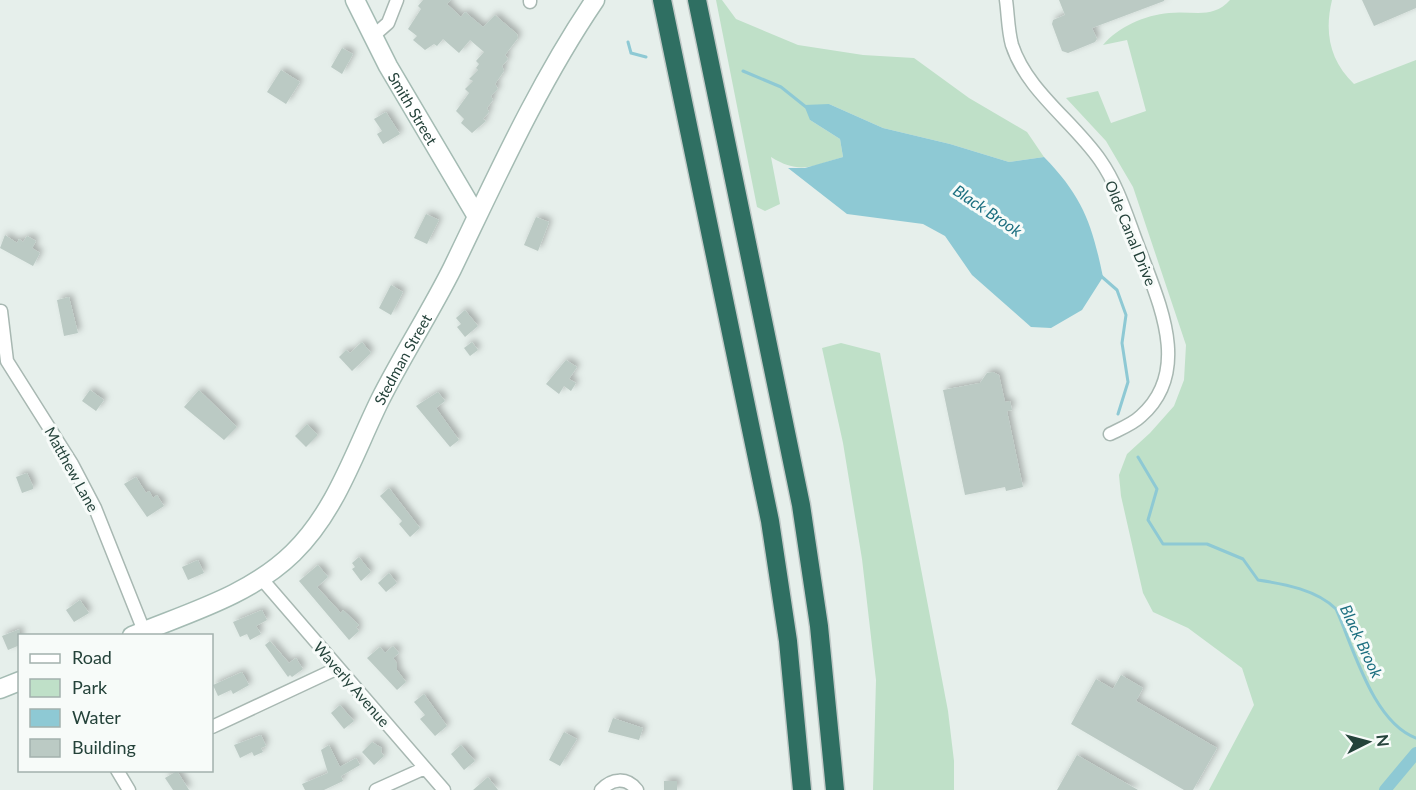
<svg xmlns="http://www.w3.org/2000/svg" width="1416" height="790" font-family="Lato,sans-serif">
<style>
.green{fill:#bfe0c8}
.water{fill:#8ec9d4}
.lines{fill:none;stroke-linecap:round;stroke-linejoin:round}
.stream{stroke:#8ec9d4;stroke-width:3}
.canal{stroke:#8ec9d4;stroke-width:12}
.building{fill:#bbcac4;filter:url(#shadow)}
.street-casing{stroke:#a8b8b2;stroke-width:15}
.secondary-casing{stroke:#a4bbb3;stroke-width:21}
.highway-casing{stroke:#c2cac8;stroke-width:21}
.street{stroke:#fff;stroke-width:12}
.secondary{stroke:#fff;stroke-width:18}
.highway{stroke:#2f6f62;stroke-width:18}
.labels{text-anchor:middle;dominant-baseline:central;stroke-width:6;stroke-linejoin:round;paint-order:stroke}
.street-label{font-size:15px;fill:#24423a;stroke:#f7fbf9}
.water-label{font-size:16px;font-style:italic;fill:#1c6f80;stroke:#f7fbf9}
</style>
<defs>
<filter id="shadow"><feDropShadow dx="3.5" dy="-3.5" stdDeviation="3" flood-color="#0004"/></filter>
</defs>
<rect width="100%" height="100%" fill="#e6efeb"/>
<path class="green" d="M716 0H722L736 19 798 45 863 55 914 58 969 98 1027 132 1044 157 1009 162 950 144 883 128 829 104 810 120 840 139 843 157C812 166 800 175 771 157L780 204 765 211 757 207Z
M1230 0H1332C1324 33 1330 61 1354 84L1416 60V790H1209L1254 705 1242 668 1188 628 1153 612 1143 593 1121 496 1119 475 1127 454 1150 433 1174 406 1184 380 1186 345 1133 187 1106 141 1066 98 1098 91 1111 123 1146 111 1127 40 1103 45C1118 27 1145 15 1169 13 1192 10 1212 20 1230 0Z
M841 343 880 353 948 711 954 761V790H873L876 680 862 559 843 443 822 348Z"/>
<path class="water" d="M829 104 883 128 950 144 1009 162 1044 157C1083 197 1092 224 1103 277L1082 310 1051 328 1031 327 972 275 945 236 923 224 847 214 788 168H805L843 157 840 139 810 120 804 105Z"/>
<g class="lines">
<path class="stream" d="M628 42 631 53 646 57
M743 71 781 87 806 107
M1101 276 1117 290 1126 315 1122 343 1128 382 1118 414
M1138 457 1157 489 1148 520 1163 544H1207L1243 559 1258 580C1285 584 1317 590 1336 609 1354 649 1373 722 1416 738"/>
<path class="canal" d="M1385 790 1416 753"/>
</g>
<path class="building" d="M423 0H451L447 4 461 17 465 12 483 27 495 15 517 34 518 38 505 55 508 59 502 66 504 71 495 84 498 89 491 96 493 100 487 108 489 112 483 119 486 121 472 133 461 123 464 119 456 111 469 93 465 89 473 81 469 79 478 70 476 68 479 64 476 61 484 52 470 40 459 53 443 39 437 46 434 44 425 50 413 40 417 36 408 29 421 9 418 6Z
M1059 0H1164V1L1092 28 1097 39 1095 42 1068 53 1062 51 1052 24 1053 20 1065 15Z
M1362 0H1416V8L1374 26Z
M342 48 353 54 342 74 331 67Z
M281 70 300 82 286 104 267 92Z
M386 112 400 134 383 144 377 134 382 131 374 119Z
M426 214 439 220 427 244 414 238Z
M536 217 549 222 538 251 524 245Z
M5 235 17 243 19 239 23 242 27 236 36 241 32 248 40 253 33 266 0 248Z
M391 285 403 292 391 315 379 308Z
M69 297 78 333 64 336 57 300Z
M465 310 478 326 465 337 457 327 461 324 456 318Z
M362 342 371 353 352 371 339 357 346 350 350 353Z
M472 342 478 350 470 356 464 348Z
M566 360 577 367 569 379 576 383 571 391 564 386 559 394 546 384Z
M993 372 999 375 1005 402 1010 401 1012 410 1007 411 1023 487 1006 491 1005 487 965 495 943 390 980 383 987 373Z
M90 390 104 400 96 411 82 401Z
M199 390 237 427 224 440 184 407Z
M438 392 445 401 436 408 459 440 450 447 416 406Z
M307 424 318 435 306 447 295 436Z
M27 473 33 486V489L22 493 16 477Z
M136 477 146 493 149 491 153 498 157 495 164 506 147 517 124 484Z
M389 488 420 528 410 537 399 524 402 521 380 496Z
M359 557 371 572 361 581 352 569 355 567 352 563Z
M198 560 204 573 188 580 182 567Z
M318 565 328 577 317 587 341 613 343 610 359 625 356 627 359 631 349 640 299 581Z
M389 573 397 583 386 592 378 583Z
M80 600 89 613 74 622 66 610Z
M262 610 267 620 256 626 261 634 250 640 247 634 240 637 233 622Z
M20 629V645L8 650 2 636Z
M270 641 289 663 296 658 303 669 292 677 290 675 288 677 265 645Z
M393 646 399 653 393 658 397 663V670L406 682 397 690 367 658 380 647 385 653Z
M242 672 249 685 233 694 231 690 218 696 213 685Z
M1121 675 1143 688 1136 701 1217 748 1193 790H1184L1071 724 1096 679 1113 689Z
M424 694 447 726 435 736 420 719 425 715 414 702Z
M340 705 354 721 344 729 331 713Z
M613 718 643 728 639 740 608 732Z
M564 732 577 739 560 766 549 760Z
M261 735 266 746 261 748 263 752 254 756 252 752 240 758 234 745Z
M372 742 382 748 381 752 384 756 374 765 362 752Z
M329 745 340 767 356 758 360 765 341 776 343 781 324 790H305L302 784 328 773 321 750Z
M461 745 475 761 464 770 451 754Z
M1077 755 1138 790H1057Z
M177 771 189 790H173L165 778Z
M488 777 498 790H473Z
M664 781H677V790H664Z"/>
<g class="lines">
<g class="street-casing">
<path id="street" d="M530 0V2
M1006 0C1008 14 1008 31 1012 45 1027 91 1073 121 1100 160 1119 187 1128 221 1140 251 1159 303 1192 371 1141 416 1133 424 1120 429 1110 434
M372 37 388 23 397 0
M1 311 7 361 72 464 95 508 144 631
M260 577 444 790
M212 727 338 668
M117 770 129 790
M376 790 425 768
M601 790C612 778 627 777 637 790"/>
</g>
<g class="secondary-casing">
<g id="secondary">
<path id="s1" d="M355 0 388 66 476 215"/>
<path id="s2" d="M132 636C187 613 249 596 293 553 336 511 354 453 380 400 402 356 430 313 452 269 496 178 538 84 595 0"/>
<path d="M0 689 20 681"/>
</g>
</g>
<g class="highway-casing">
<path id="highway" d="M662 0 770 521 788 641 802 790
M697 0 801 505 819 626 835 790"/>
</g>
<use href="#street" class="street"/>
<use href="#secondary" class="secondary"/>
<use href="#highway" class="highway"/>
</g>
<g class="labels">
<g class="street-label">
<text stroke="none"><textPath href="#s1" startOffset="123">Smith Street</textPath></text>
<text transform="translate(1131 233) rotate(68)">Olde Canal Drive</text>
<text stroke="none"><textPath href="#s2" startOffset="406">Stedman Street</textPath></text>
<text transform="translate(72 469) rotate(61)">Matthew Lane</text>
<text transform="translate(352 684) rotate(49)">Waverly Avenue</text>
</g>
<g class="water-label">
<text transform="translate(988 210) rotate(34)">Black Brook</text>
<text transform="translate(1362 641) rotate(65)">Black Brook</text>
</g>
</g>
<rect x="18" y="634" width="195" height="138" fill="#f7fbf9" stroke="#a3b1ad" stroke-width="1.5"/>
<rect x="30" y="654" width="30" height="9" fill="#ffffff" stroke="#a3b1ad" stroke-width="1.5"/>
<text x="72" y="664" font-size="18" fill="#24423a">Road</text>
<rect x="30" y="679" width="30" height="18" fill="#bfe0c8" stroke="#a3b1ad" stroke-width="1.5"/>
<text x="72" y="694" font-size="18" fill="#24423a">Park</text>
<rect x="30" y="709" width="30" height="18" fill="#8ec9d4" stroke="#a3b1ad" stroke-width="1.5"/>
<text x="72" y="724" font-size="18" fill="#24423a">Water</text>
<rect x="30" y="739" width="30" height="18" fill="#bbcac4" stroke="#a3b1ad" stroke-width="1.5"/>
<text x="72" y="754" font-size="18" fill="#24423a">Building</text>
<g transform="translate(1368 742) rotate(84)" stroke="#f7fbf9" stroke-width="4.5" paint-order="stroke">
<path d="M0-4.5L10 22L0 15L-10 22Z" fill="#24423a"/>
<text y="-9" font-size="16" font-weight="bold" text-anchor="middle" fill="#24423a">N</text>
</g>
</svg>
